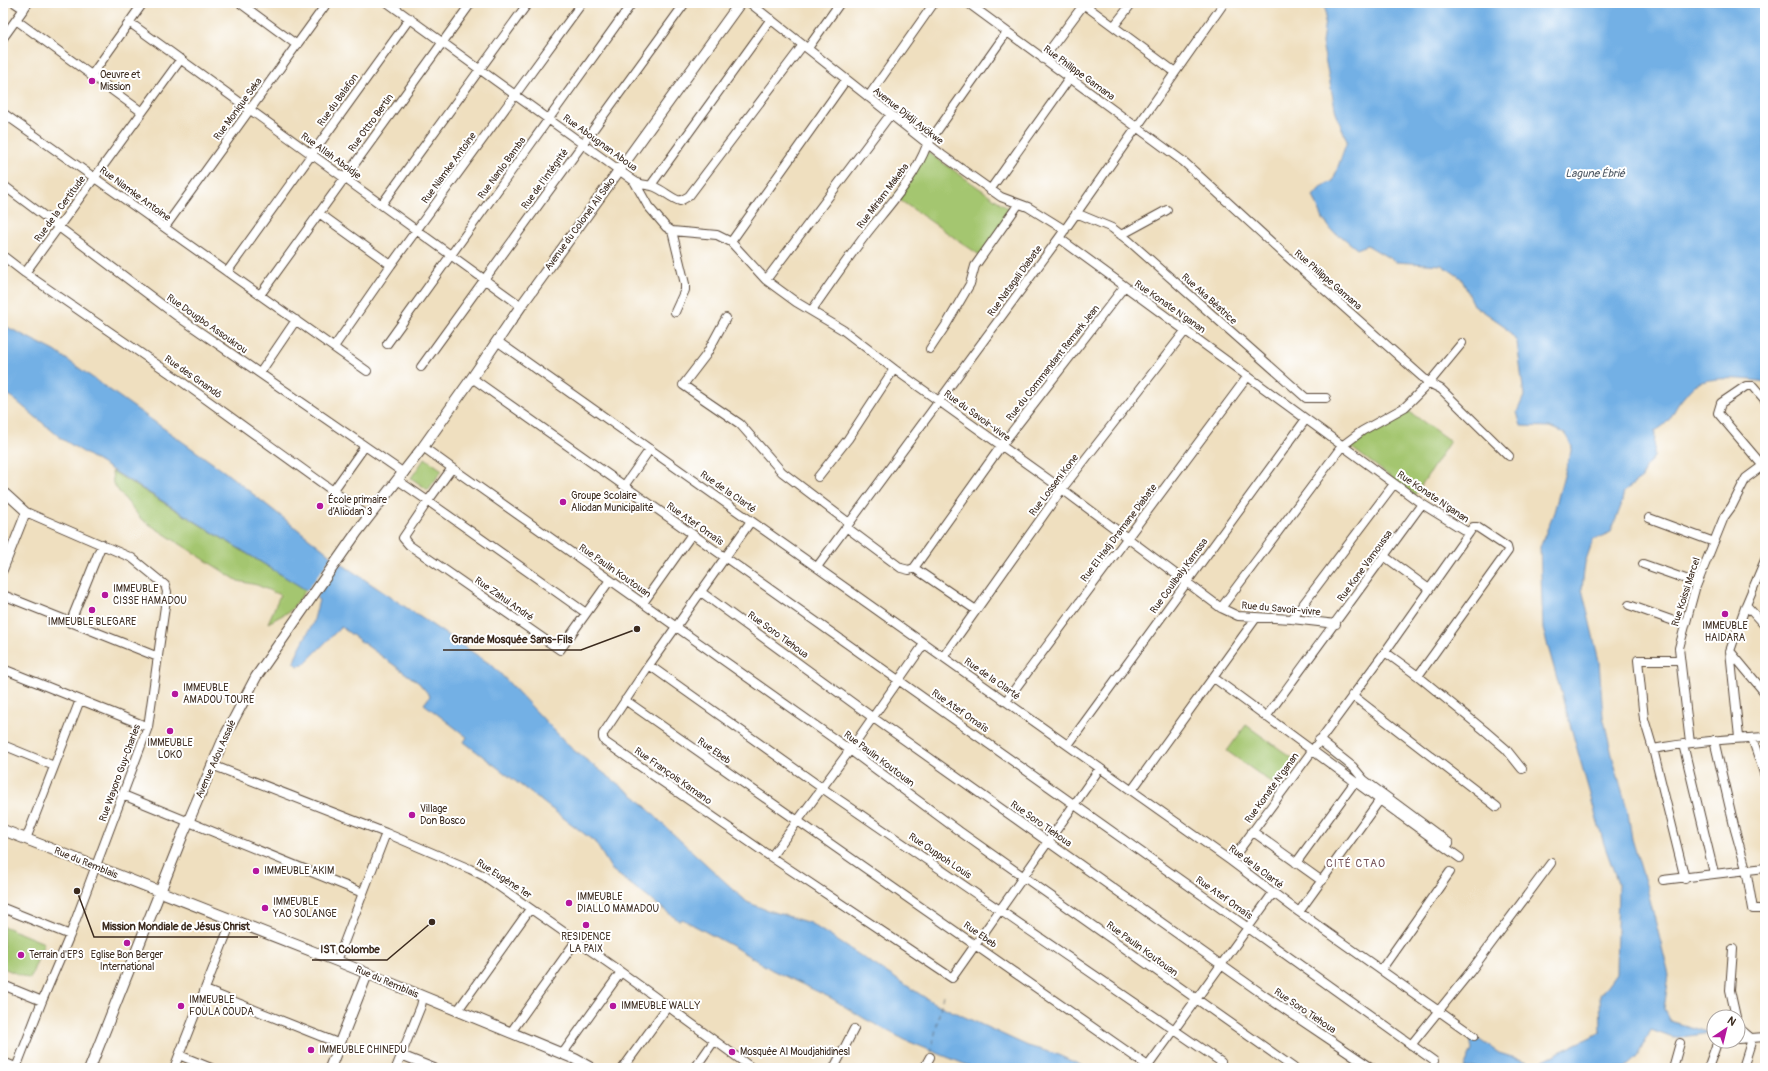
<svg xmlns="http://www.w3.org/2000/svg" width="1768" height="1071" font-family="Pangolin,sans-serif">
<style>
.green{fill:#a4c66f;stroke:#707846}
.water{fill:#73b0e5;stroke:#576d82}
.pier{fill:#efdfbf}
.lines{fill:none;stroke-linecap:round;stroke-linejoin:round}
.ferry{stroke:#4f5964;stroke-width:1;stroke-dasharray:5 4;stroke-linecap:butt}
.minor-casing{stroke:#564536;stroke-width:10}
.tertiary-casing{stroke:#564536;stroke-width:12}
.minor{stroke:#fff;stroke-width:8}
.tertiary{stroke:#fff;stroke-width:10}
.poi-dot{fill:#b5179e;stroke:#fff;stroke-width:1.5}
.labels{text-anchor:middle;dominant-baseline:central;stroke-width:4;stroke-linejoin:round;paint-order:stroke}
.street-label{font-size:10px;fill:#3b2a1e;stroke:#fff}
.poi-label{font-size:10px;fill:#3b2a1e;stroke:#fff;text-anchor:start}
.water-label{font-size:11px;font-style:italic;fill:#4f5964;stroke:#fff}
.neighbourhood-label{font-size:11px;letter-spacing:1px;fill:#745257;stroke:#fff}
.leader{fill:none;stroke:#3b2a1e;stroke-width:1.5}
.callout-dot{fill:#3b2a1e;stroke:#fff;stroke-width:1.5}
.callout-label{font-size:11px;text-anchor:middle;font-weight:bold;fill:#3b2a1e;stroke:#fff;stroke-width:4;stroke-linejoin:round;paint-order:stroke}
</style>
<rect width="100%" height="100%" fill="#fff"/>
<filter id="ink" filterUnits="userSpaceOnUse"><feTurbulence type="fractalNoise" baseFrequency=".025" numOctaves="2"/><feDisplacementMap in="SourceGraphic" scale="8" xChannelSelector="R" yChannelSelector="G"/><feConvolveMatrix kernelMatrix="1 2 1 2 8 2 1 2 1" color-interpolation-filters="sRGB"/></filter>
<filter id="wash" filterUnits="userSpaceOnUse"><feTurbulence type="fractalNoise" baseFrequency=".012" numOctaves="4" result="noise"/><feDisplacementMap in="SourceGraphic" scale="16" xChannelSelector="R" yChannelSelector="G"/><feGaussianBlur stdDeviation="0.9" result="paint"/><feColorMatrix in="noise" values="0 0 0 0 0 0 0 0 0 0 0 0 0 0 0 0 0 1.4 0 .05"/><feComposite in="paint" operator="in"/></filter>
<g filter="url(#wash)">
<rect width="100%" height="100%" fill="#efdfbf"/>
<path class="green" d="M926 151 1012 211 981 256 894 196Z
M1407 410 1450 441 1415 495 1348 445Z
M425 458 442 470 428 490 411 478Z
M112 471 306 590 290 611 268 623 280 595 257 585 238 581 141 519 113 484Z
M1246 725 1298 762 1279 788 1227 751Z
M3 926 44 943 30 979 3 968Z"/>
<path class="water" d="M1323 3H1765V382C1746 379 1713 375 1695 385 1690 389 1683 398 1679 403 1670 417 1671 422 1655 431L1654 457 1645 468 1642 478 1624 491 1621 506 1611 532 1593 540 1585 563 1582 589 1599 661 1603 716 1613 759 1628 812 1632 839 1647 888 1669 975 1664 1009 1670 1021 1711 1033 1673 1038 1651 1030 1637 1057 1625 1068H1464L1472 1050 1470 1037 1478 1039 1499 1053 1535 1064 1601 1032 1600 995 1616 973 1618 883 1604 844 1543 629 1540 547 1554 512 1572 447 1565 433 1549 427 1521 426 1517 412 1524 396 1517 342 1503 325 1474 305 1461 278 1442 265 1396 262 1367 245 1357 249 1341 236 1333 232 1323 219 1313 196 1321 187 1333 181 1347 141 1336 113 1322 43 1326 12Z
M3 325 55 351 225 472 343 565 493 666 572 749 638 799 670 831 747 902 764 909 810 923 932 1002 1028 1046 1056 1054 1087 1068H974L905 1040 865 1019 831 998 772 970 734 947 682 919 679 921 612 870 595 842 464 742 467 737 424 704 430 696 419 683 341 627 303 665 298 666 294 662 298 651 313 623 319 600 306 590 62 439 3 390Z"/>
<path class="pier" d="M333 555 342 561 315 599 306 592Z"/>
<g class="lines">
<path class="ferry" d="M931 1053 943 995"/>
</g>
</g>
<g filter="url(#ink)">
<g class="lines">
<g class="minor-casing">
<path id="minor" d="M15 3 24 9
M240 3 297 45
M388 3 634 181C641 186 648 184 655 187 664 191 671 198 680 201L689 196 803 45
M750 3 942 155 1001 197 1028 207 1065 230
M968 3 1184 162 1281 251 1429 383 1405 407 1362 431 1342 446 1221 608
M1082 3 1175 72
M16 20 142 112
M129 22 521 306
M1114 26 1132 3
M3 38 28 3
M808 48 840 3
M1043 59 1084 4
M91 76 143 3
M868 97 934 3
M3 113 367 371
M634 181 648 206 666 227 672 231 717 235 731 242 766 280 796 302 843 330 894 369 1062 489 1221 608 1238 616 1292 619 1336 624
M3 185 177 316 404 473
M651 185 771 19
M990 190 1069 79
M382 204 528 3
M319 213 391 265
M1076 213 1112 228 1129 241 1306 398H1326
M165 227 327 3
M672 231 685 284V290L675 312
M1121 235 1167 210
M1059 238 1422 504 1469 533 1385 652 1231 861
M731 242 846 80
M3 256 25 273 178 379 369 517
M227 272 410 18
M25 273 181 59
M766 280 890 115
M260 295 471 3
M812 310C830 284 848 258 867 233 890 204 914 179 927 145L1007 32
M726 318 706 355 683 385 740 424 782 472 849 523
M497 341 1231 861 1299 912 1474 1036
M1462 343 1429 383 1441 389 1509 456
M387 344 632 3
M334 347 391 265 582 3
M930 349 946 325 970 284 975 266 1018 205
M421 367 685 3
M260 373 296 320
M472 378 1247 927 1434 1061
M1763 466 1718 413 1721 403 1746 386H1753L1765 400
M452 468 850 750 959 831 1294 1068
M818 477 848 439 894 369
M399 481 428 501 452 468 423 447
M624 486 650 449
M3 491 26 512 132 558 165 585 167 592 148 727 70 935 42 1001 16 1068
M333 491 365 446
M1649 518 1714 542
M751 521 649 665 603 734V738L605 742 771 857 952 978 1100 768
M846 527 901 568 909 570 914 568 976 610
M1384 556 1429 589
M1643 564 1697 583
M817 567 1059 238 1224 3
M914 568 1001 446 1124 287
M3 570 26 512
M701 592 872 717 1265 996 1372 1068
M3 595 158 657
M643 603 692 534
M1629 605 1685 625
M1746 605 1765 626
M586 613 428 501 403 538 409 545 560 650 610 580
M1292 619 1394 484
M70 623 102 544
M1730 651 1765 693
M1385 652 1418 676 1484 730 1506 749 1522 769
M943 657 1062 489 1186 330
M649 665 822 788 1221 1062
M3 669 148 727
M1418 676 1508 551 1507 547 1477 527H1473L1469 533
M1214 678C1296 738 1377 799 1460 858
M1352 695 1497 807
M625 700 1148 1066 1273 893
M1006 701 1248 376
M1266 717 1422 504
M1739 737 1730 651 1746 605 1765 560
M1752 738 1765 776
M1319 740 1353 767 1364 780 1449 843
M1714 740 1735 830 1746 869 1753 909H1765
M1690 743 1679 648 1695 589 1724 517 1732 506 1746 478 1765 464
M1683 744 1714 873
M3 745 54 766
M1068 745 1306 419
M1653 749 1644 719 1638 660H1680
M212 765 386 833 470 869 484 876 621 972 752 1068
M1132 790 1256 618
M123 795 363 893
M1252 831 1322 881
M26 839 80 700
M771 857 850 750 924 644
M1296 863 1354 783
M1685 879 1653 749C1690 742 1727 739 1765 737
M1663 880 1765 868
M3 908 70 935
M1299 912 1379 801
M1733 949 1730 990 1736 1017
M337 961 386 833
M1381 970 1450 872
M3 985 42 1001
M205 990 340 1044
M458 1010 530 909
M1738 1027 1752 1039 1743 1068
M511 1032 576 941
M1738 1039 1765 1037
M1411 1045 1470 972 1551 863
M563 1053 621 972
M179 1055 211 1068
M401 1055 434 1068
M3 1062 18 1068
M174 1068 232 920
M396 1068 421 1006 423 997
M623 1068 668 1006
M695 1068 714 1041
M834 1068 854 1029
M924 1068 930 1057
M1673 1068 1680 1043
M1708 1068 1716 1046 1720 1041"/>
</g>
<g class="tertiary-casing">
<path id="tertiary" d="M3 830 337 961 575 1059 591 1068
M90 1068 183 834 224 738 256 677 357 532 423 447 472 378 521 306 740 3
M330 1068 367 974"/>
</g>
<use href="#minor" class="minor"/>
<use href="#tertiary" class="tertiary"/>
</g>
</g>
<g class="poi-dot">
<circle cx="92" cy="81" r="4"/>
<circle cx="563" cy="502" r="4"/>
<circle cx="320" cy="506" r="4"/>
<circle cx="105" cy="595" r="4"/>
<circle cx="92" cy="610" r="4"/>
<circle cx="1725" cy="614" r="4"/>
<circle cx="175" cy="694" r="4"/>
<circle cx="170" cy="731" r="4"/>
<circle cx="412" cy="815" r="4"/>
<circle cx="256" cy="871" r="4"/>
<circle cx="569" cy="903" r="4"/>
<circle cx="265" cy="908" r="4"/>
<circle cx="586" cy="925" r="4"/>
<circle cx="127" cy="943" r="4"/>
<circle cx="21" cy="955" r="4"/>
<circle cx="181" cy="1006" r="4"/>
<circle cx="613" cy="1006" r="4"/>
<circle cx="311" cy="1050" r="4"/>
<circle cx="732" cy="1052" r="4"/>
</g>
<g class="labels">
<g class="street-label">
<text transform="translate(1079 73) rotate(36)">Rue Philippe Gamana</text>
<text transform="translate(338 100) rotate(-54)">Rue du Balafon</text>
<text transform="translate(238 109) rotate(-54)">Rue Monique Seka</text>
<text transform="translate(908 116) rotate(38)">Avenue Djidji Ayökwe</text>
<text transform="translate(371 123) rotate(-54)">Rue Ottro Bertin</text>
<text transform="translate(600 143) rotate(36)">Rue Abougnan Aboua</text>
<text transform="translate(331 156) rotate(36)">Rue Allah Aboidje</text>
<text transform="translate(449 168) rotate(-54)">Rue Niamke Antoine</text>
<text transform="translate(502 168) rotate(-54)">Rue Nanlo Bamba</text>
<text transform="translate(545 179) rotate(-54)">Rue de l'Intégrité</text>
<text transform="translate(135 194) rotate(36)">Rue Niamke Antoine</text>
<text transform="translate(883 196) rotate(-53)">Rue Miriam Makeba</text>
<text transform="translate(60 209) rotate(-54)">Rue de la Certitude</text>
<text transform="translate(580 224) rotate(-54)">Avenue du Colonel Ali Sako</text>
<text transform="translate(1328 280) rotate(41)">Rue Philippe Gamana</text>
<text transform="translate(1015 281) rotate(-54)">Rue Natagali Diabate</text>
<text transform="translate(1209 299) rotate(42)">Rue Aka Béatrice</text>
<text transform="translate(1170 307) rotate(35)">Rue Konate N'ganan</text>
<text transform="translate(207 324) rotate(35)">Rue Dougbo Assoukrou</text>
<text transform="translate(1053 363) rotate(-52)">Rue du Commandant Remark Jean</text>
<text transform="translate(193 377) rotate(35)">Rue des Gnandô</text>
<text transform="translate(977 416) rotate(36)">Rue du Savoir-vivre</text>
<text transform="translate(1054 485) rotate(-53)">Rue Losseni Kone</text>
<text transform="translate(728 492) rotate(35)">Rue de la Clarté</text>
<text transform="translate(1433 497) rotate(34)">Rue Konate N'ganan</text>
<text transform="translate(695 524) rotate(35)">Rue Atef Omaîs</text>
<text transform="translate(1119 533) rotate(-53)">Rue El Hadj Dramane Diabate</text>
<text transform="translate(1365 566) rotate(-54)">Rue Kone Vamoussa</text>
<text transform="translate(615 571) rotate(35)">Rue Paulin Koutouan</text>
<text transform="translate(1179 576) rotate(-54)">Rue Coulibaly Kamssa</text>
<text transform="translate(1686 592) rotate(-72)">Rue Koissi Marcel</text>
<text transform="translate(504 599) rotate(35)">Rue Zahui André</text>
<text transform="translate(1281 609) rotate(5)">Rue du Savoir-vivre</text>
<text transform="translate(778 635) rotate(36)">Rue Soro Tiehoua</text>
<text transform="translate(992 679) rotate(35)">Rue de la Clarté</text>
<text transform="translate(960 711) rotate(35)">Rue Atef Omaîs</text>
<text transform="translate(714 751) rotate(35)">Rue Ebeb</text>
<text transform="translate(216 759) rotate(-66)">Avenue Adou Assalé</text>
<text transform="translate(879 759) rotate(37)">Rue Paulin Koutouan</text>
<text transform="translate(120 773) rotate(-70)">Rue Wayoro Guy-Charles</text>
<text transform="translate(673 776) rotate(35)">Rue François Kamano</text>
<text transform="translate(1272 788) rotate(-54)">Rue Konate N'ganan</text>
<text transform="translate(1041 824) rotate(35)">Rue Soro Tiehoua</text>
<text transform="translate(940 856) rotate(34)">Rue Ouppoh Louis</text>
<text transform="translate(86 863) rotate(22)">Rue du Remblais</text>
<text transform="translate(1256 867) rotate(37)">Rue de la Clarté</text>
<text transform="translate(504 879) rotate(33)">Rue Eugène 1er</text>
<text transform="translate(1224 898) rotate(35)">Rue Atef Omaîs</text>
<text transform="translate(980 935) rotate(35)">Rue Ebeb</text>
<text transform="translate(1142 949) rotate(36)">Rue Paulin Koutouan</text>
<text transform="translate(387 982) rotate(23)">Rue du Remblais</text>
<text transform="translate(1305 1011) rotate(34)">Rue Soro Tiehoua</text>
</g>
<g class="poi-label">
<text x="100" y="75">Oeuvre et<tspan x="100" dy="12">Mission</tspan></text>
<text x="571" y="496">Groupe Scolaire<tspan x="571" dy="12">Aliodan Municipalité</tspan></text>
<text x="328" y="500">École primaire<tspan x="328" dy="12">d’Aliodan 3</tspan></text>
<text x="113" y="589">IMMEUBLE<tspan x="113" dy="12">CISSE HAMADOU</tspan></text>
<text x="92" y="622" text-anchor="middle">IMMEUBLE BLEGARE</text>
<text x="1725" y="626" text-anchor="middle">IMMEUBLE<tspan x="1725" dy="12">HAIDARA</tspan></text>
<text x="183" y="688">IMMEUBLE<tspan x="183" dy="12">AMADOU TOURE</tspan></text>
<text x="170" y="743" text-anchor="middle">IMMEUBLE<tspan x="170" dy="12">LOKO</tspan></text>
<text x="420" y="809">Village<tspan x="420" dy="12">Don Bosco</tspan></text>
<text x="264" y="871">IMMEUBLE AKIM</text>
<text x="577" y="897">IMMEUBLE<tspan x="577" dy="12">DIALLO MAMADOU</tspan></text>
<text x="273" y="902">IMMEUBLE<tspan x="273" dy="12">YAO SOLANGE</tspan></text>
<text x="586" y="937" text-anchor="middle">RESIDENCE<tspan x="586" dy="12">LA PAIX</tspan></text>
<text x="29" y="955">Terrain d'EPS</text>
<text x="127" y="955" text-anchor="middle">Eglise Bon Berger<tspan x="127" dy="12">International</tspan></text>
<text x="189" y="1000">IMMEUBLE<tspan x="189" dy="12">FOULA COUDA</tspan></text>
<text x="621" y="1006">IMMEUBLE WALLY</text>
<text x="319" y="1050">IMMEUBLE CHINEDU</text>
<text x="740" y="1052">Mosquée Al Moudjahidinesl</text>
</g>
<g class="water-label">
<text x="1595" y="173">Lagune Ébrié</text>
</g>
<g class="neighbourhood-label">
<text x="1356" y="863">CITÉ CTAO</text>
</g>
</g>
<path class="leader" d="M637 629L581 650H443M77 891L94 937H258M432 922L387 960H312"/>
<g class="callout-dot">
<circle cx="637" cy="629" r="4"/>
<circle cx="77" cy="891" r="4"/>
<circle cx="432" cy="922" r="4"/>
</g>
<g class="callout-label">
<text x="512" y="643">Grande Mosquée Sans-Fils</text>
<text x="176" y="930">Mission Mondiale de Jésus Christ</text>
<text x="350" y="953">IST Colombe</text>
</g>
<rect width="1768" height="1071" fill="none" stroke="#fff" stroke-width="16"/>
<g transform="translate(1726 1029) rotate(35)"><circle r="19" fill="#ffffff" stroke="#b1aaa5"/>
<path d="M0-3L7 15L0 10L-7 15Z" fill="#b5179e"/>
<text y="-6" font-size="11" font-weight="bold" text-anchor="middle" fill="#3b2a1e">N</text>
</g>
</svg>
